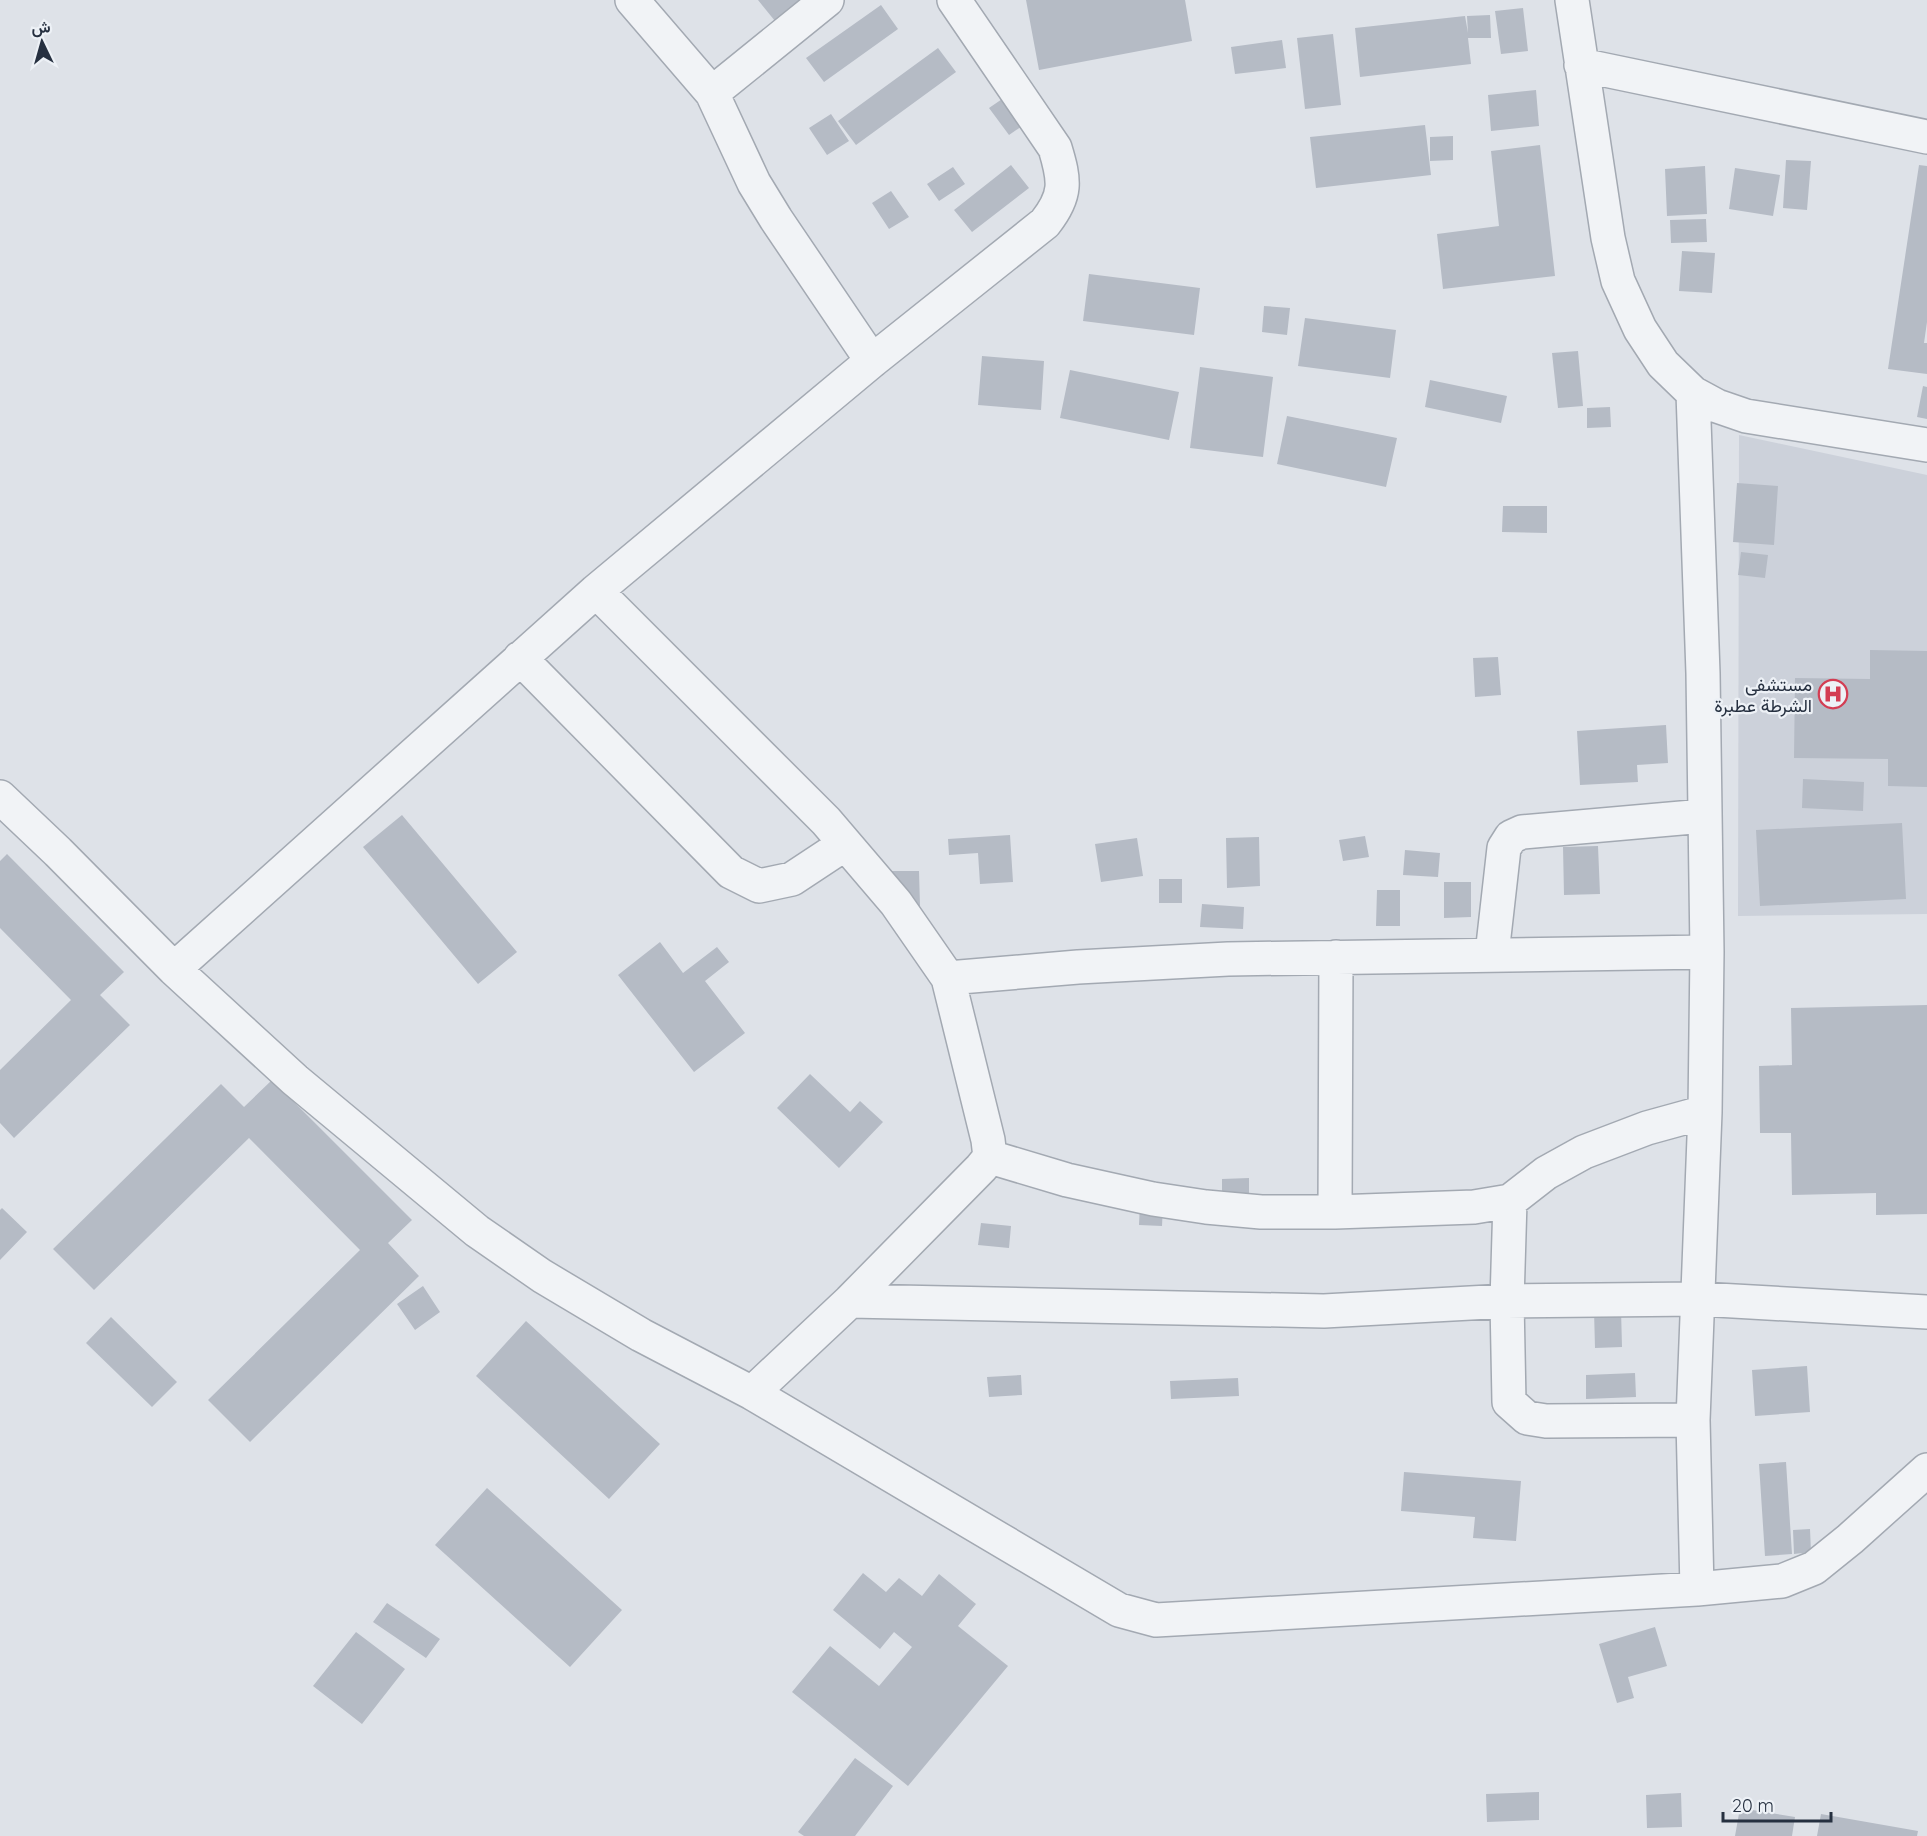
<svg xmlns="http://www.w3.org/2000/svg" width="1927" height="1836" font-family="Quicksand,Vazirmatn,sans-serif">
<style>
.built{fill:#ccd1da}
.building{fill:#b5bbc5}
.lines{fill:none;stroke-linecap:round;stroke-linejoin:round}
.minor-casing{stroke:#a3a9b2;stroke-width:36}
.minor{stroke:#f1f3f6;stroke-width:33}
.labels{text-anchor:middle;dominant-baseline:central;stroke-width:4.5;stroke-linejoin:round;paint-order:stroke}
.poi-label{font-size:18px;fill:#263040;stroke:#edf1f6;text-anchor:end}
</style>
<rect width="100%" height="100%" fill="#dee2e8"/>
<path class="built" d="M1739 435 1927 475V914L1738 916Z"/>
<path class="building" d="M758 0H801L775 21Z
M1026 0H1185L1192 41 1039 70Z
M881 5 898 29 824 82 806 58Z
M1523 8 1528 51 1501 54 1495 11Z
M1490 15 1491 38H1468L1471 64 1360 77 1355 28 1465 16 1468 33 1467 16Z
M1333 34 1341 105 1305 109 1297 38Z
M1282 40 1286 68 1235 74 1231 47Z
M938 48 956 72 856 145 838 121Z
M1536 90 1539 126 1491 131 1488 95Z
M1008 95 1028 122 1009 135 989 108Z
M831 114 849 141 827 155 809 128Z
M1425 125 1431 175 1316 188 1310 137Z
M1453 136V160L1430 161V137Z
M1540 145 1555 276 1443 289 1437 234 1499 226 1491 151Z
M1786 160 1811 161 1807 210 1783 208Z
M1011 165 1029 188 972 232 954 210Z
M1919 165 1927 166V322L1924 343H1927V374L1888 369Z
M1705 166 1707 214 1667 216 1665 169Z
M953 167 965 184 939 201 927 184Z
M1735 168 1780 175 1773 216 1729 209Z
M891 191 909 217 889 229 872 203Z
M1706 219 1707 242 1671 243 1670 220Z
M1682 251 1715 253 1712 293 1679 291Z
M1089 274 1200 288 1194 335 1083 321Z
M1264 306 1290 308 1287 335 1262 332Z
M1305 318 1396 330 1390 378 1298 366Z
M1578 351 1583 406 1558 408 1552 353Z
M982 356 1044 361 1041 410 978 405Z
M1200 367 1273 377 1263 457 1190 448Z
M1070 370 1179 392 1169 440 1060 418Z
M1430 380 1507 396 1501 423 1425 407Z
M1923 386 1927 387V419L1917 417Z
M1610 407 1611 427 1587 428V408Z
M1287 416 1397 438 1386 487 1277 464Z
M1737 483 1778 486 1774 545 1733 542Z
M1503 506H1547V533L1502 532Z
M1741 552 1768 555 1765 578 1738 575Z
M1870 650 1927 651V787L1888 786V759L1794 758 1795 678 1870 679Z
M1498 657 1501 695 1475 697 1473 658Z
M1666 725 1668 763 1637 765 1638 782 1580 785 1577 731Z
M1803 779 1864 782 1863 811 1802 808Z
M402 815 517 952 478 984 363 847Z
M1902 823 1906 899 1760 906 1756 830Z
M1010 835 1013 882 980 884 978 853 949 855 948 839Z
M1365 836 1369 857 1343 861 1339 840Z
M1259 837 1260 886 1227 888 1226 838Z
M1137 838 1143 876 1101 882 1095 844Z
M1598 846 1600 894 1564 895 1563 847Z
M1405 850 1440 853 1438 877 1403 875Z
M7 854 124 972 100 995 130 1025 14 1138 0 1123V1070L71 1000 0 928V861Z
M888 871H919L920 906 888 907Z
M1159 879H1182V903H1159Z
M1444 882H1471V917L1444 918Z
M1377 890H1400V926H1376Z
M1202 904 1244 907 1243 929 1200 927Z
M660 942 683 973 717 947 729 962 705 981 745 1033 694 1072 618 975Z
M1927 1005V1214L1876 1215V1193L1792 1195 1791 1133H1760L1759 1066 1792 1065 1791 1008Z
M810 1074 850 1112 860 1101 883 1122 839 1168 777 1108Z
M272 1080 412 1220 388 1243 419 1276 250 1442 208 1400 360 1250 249 1138 94 1290 53 1249 221 1084 244 1107Z
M1249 1178V1196L1222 1197V1179Z
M1140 1203 1163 1204 1162 1226 1139 1225Z
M2 1208 27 1232 0 1260V1210Z
M981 1223 1011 1226 1009 1248 978 1245Z
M423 1286 440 1312 415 1330 397 1304Z
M1621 1309 1622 1347 1595 1348 1594 1310Z
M111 1317 177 1382 152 1407 86 1343Z
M526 1321 660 1444 609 1499 476 1376Z
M1807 1366 1810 1412 1755 1416 1752 1370Z
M1635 1373 1636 1397 1586 1399V1375Z
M1021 1375 1022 1395 989 1397 987 1377Z
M1238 1378 1239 1396 1171 1399 1170 1381Z
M1786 1462 1792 1554 1765 1556 1759 1464Z
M1404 1472 1521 1481 1516 1541 1473 1538 1475 1517 1401 1511Z
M487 1488 622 1610 570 1667 435 1545Z
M1810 1529 1811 1552 1794 1554 1793 1530Z
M863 1573 886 1592 899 1578 922 1596 939 1574 976 1604 958 1626 1008 1666 908 1786 792 1692 830 1646 879 1686 912 1647 894 1632 880 1649 833 1610Z
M387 1603 440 1639 426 1658 373 1622Z
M1655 1627 1667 1666 1628 1677 1634 1698 1617 1703 1599 1644Z
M356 1632 405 1669 362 1724 313 1686Z
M855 1758 893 1786 855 1836H804L798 1832Z
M1539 1792V1820L1487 1822 1486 1794Z
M1681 1793 1682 1827 1647 1828 1646 1795Z
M1740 1808 1795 1817 1792 1836H1735Z
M1821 1814 1918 1831 1917 1836H1817Z"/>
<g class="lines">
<g class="minor-casing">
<path id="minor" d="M632 0 712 93 754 183 776 219 872 361
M1572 0 1608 238 1618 281 1640 329 1663 364 1693 393 1717 406 1746 416 1927 445
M1581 65 1927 137
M712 93 827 0
M1693 393 1703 673 1707 952 1705 1112 1693 1420 1697 1589
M596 591 826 821 896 903 948 978 988 1140 990 1157 981 1168 850 1301 752 1393
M520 658 731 872 759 886 792 879 845 844
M0 797 58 852 174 969 295 1080 477 1231 542 1276 641 1335 752 1393 1119 1610 1156 1620 1697 1589 1782 1581 1814 1568 1850 1539 1927 1470
M1492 954 1504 848 1511 837 1522 832 1704 816
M174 969 596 591 872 361 1045 223C1067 195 1065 181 1055 148L954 0
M948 978 1078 967 1228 959 1707 952
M990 1157 1067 1180 1153 1199 1206 1207 1261 1212H1335L1474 1207 1510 1201 1546 1173 1584 1152 1647 1128 1705 1112
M1510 1201 1507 1301 1509 1402 1527 1418 1546 1421 1693 1420
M1335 1212 1336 957
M850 1301 1324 1311 1507 1301 1699 1299 1927 1312"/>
</g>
<use href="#minor" class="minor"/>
</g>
<defs>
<g id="hospital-ring" transform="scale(1.5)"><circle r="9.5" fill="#edf1f6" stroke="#d33d53" stroke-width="1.5"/><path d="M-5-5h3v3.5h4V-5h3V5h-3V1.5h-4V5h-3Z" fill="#d33d53"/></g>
</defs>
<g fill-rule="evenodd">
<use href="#hospital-ring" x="1833" y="694"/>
</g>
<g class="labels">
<g class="poi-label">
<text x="1812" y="684">مستشفى<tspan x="1812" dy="21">الشرطة عطبرة</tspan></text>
</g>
</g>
<g transform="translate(42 42) rotate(355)" stroke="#edf1f6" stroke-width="4.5" paint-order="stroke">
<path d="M0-4.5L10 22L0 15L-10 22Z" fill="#263040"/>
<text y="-9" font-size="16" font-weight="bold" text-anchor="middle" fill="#263040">ش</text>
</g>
<path d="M1723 1812v9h108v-9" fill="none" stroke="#263040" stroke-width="3"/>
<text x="1732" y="1812" font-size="18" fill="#263040" stroke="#edf1f6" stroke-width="4.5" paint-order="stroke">20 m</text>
</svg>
